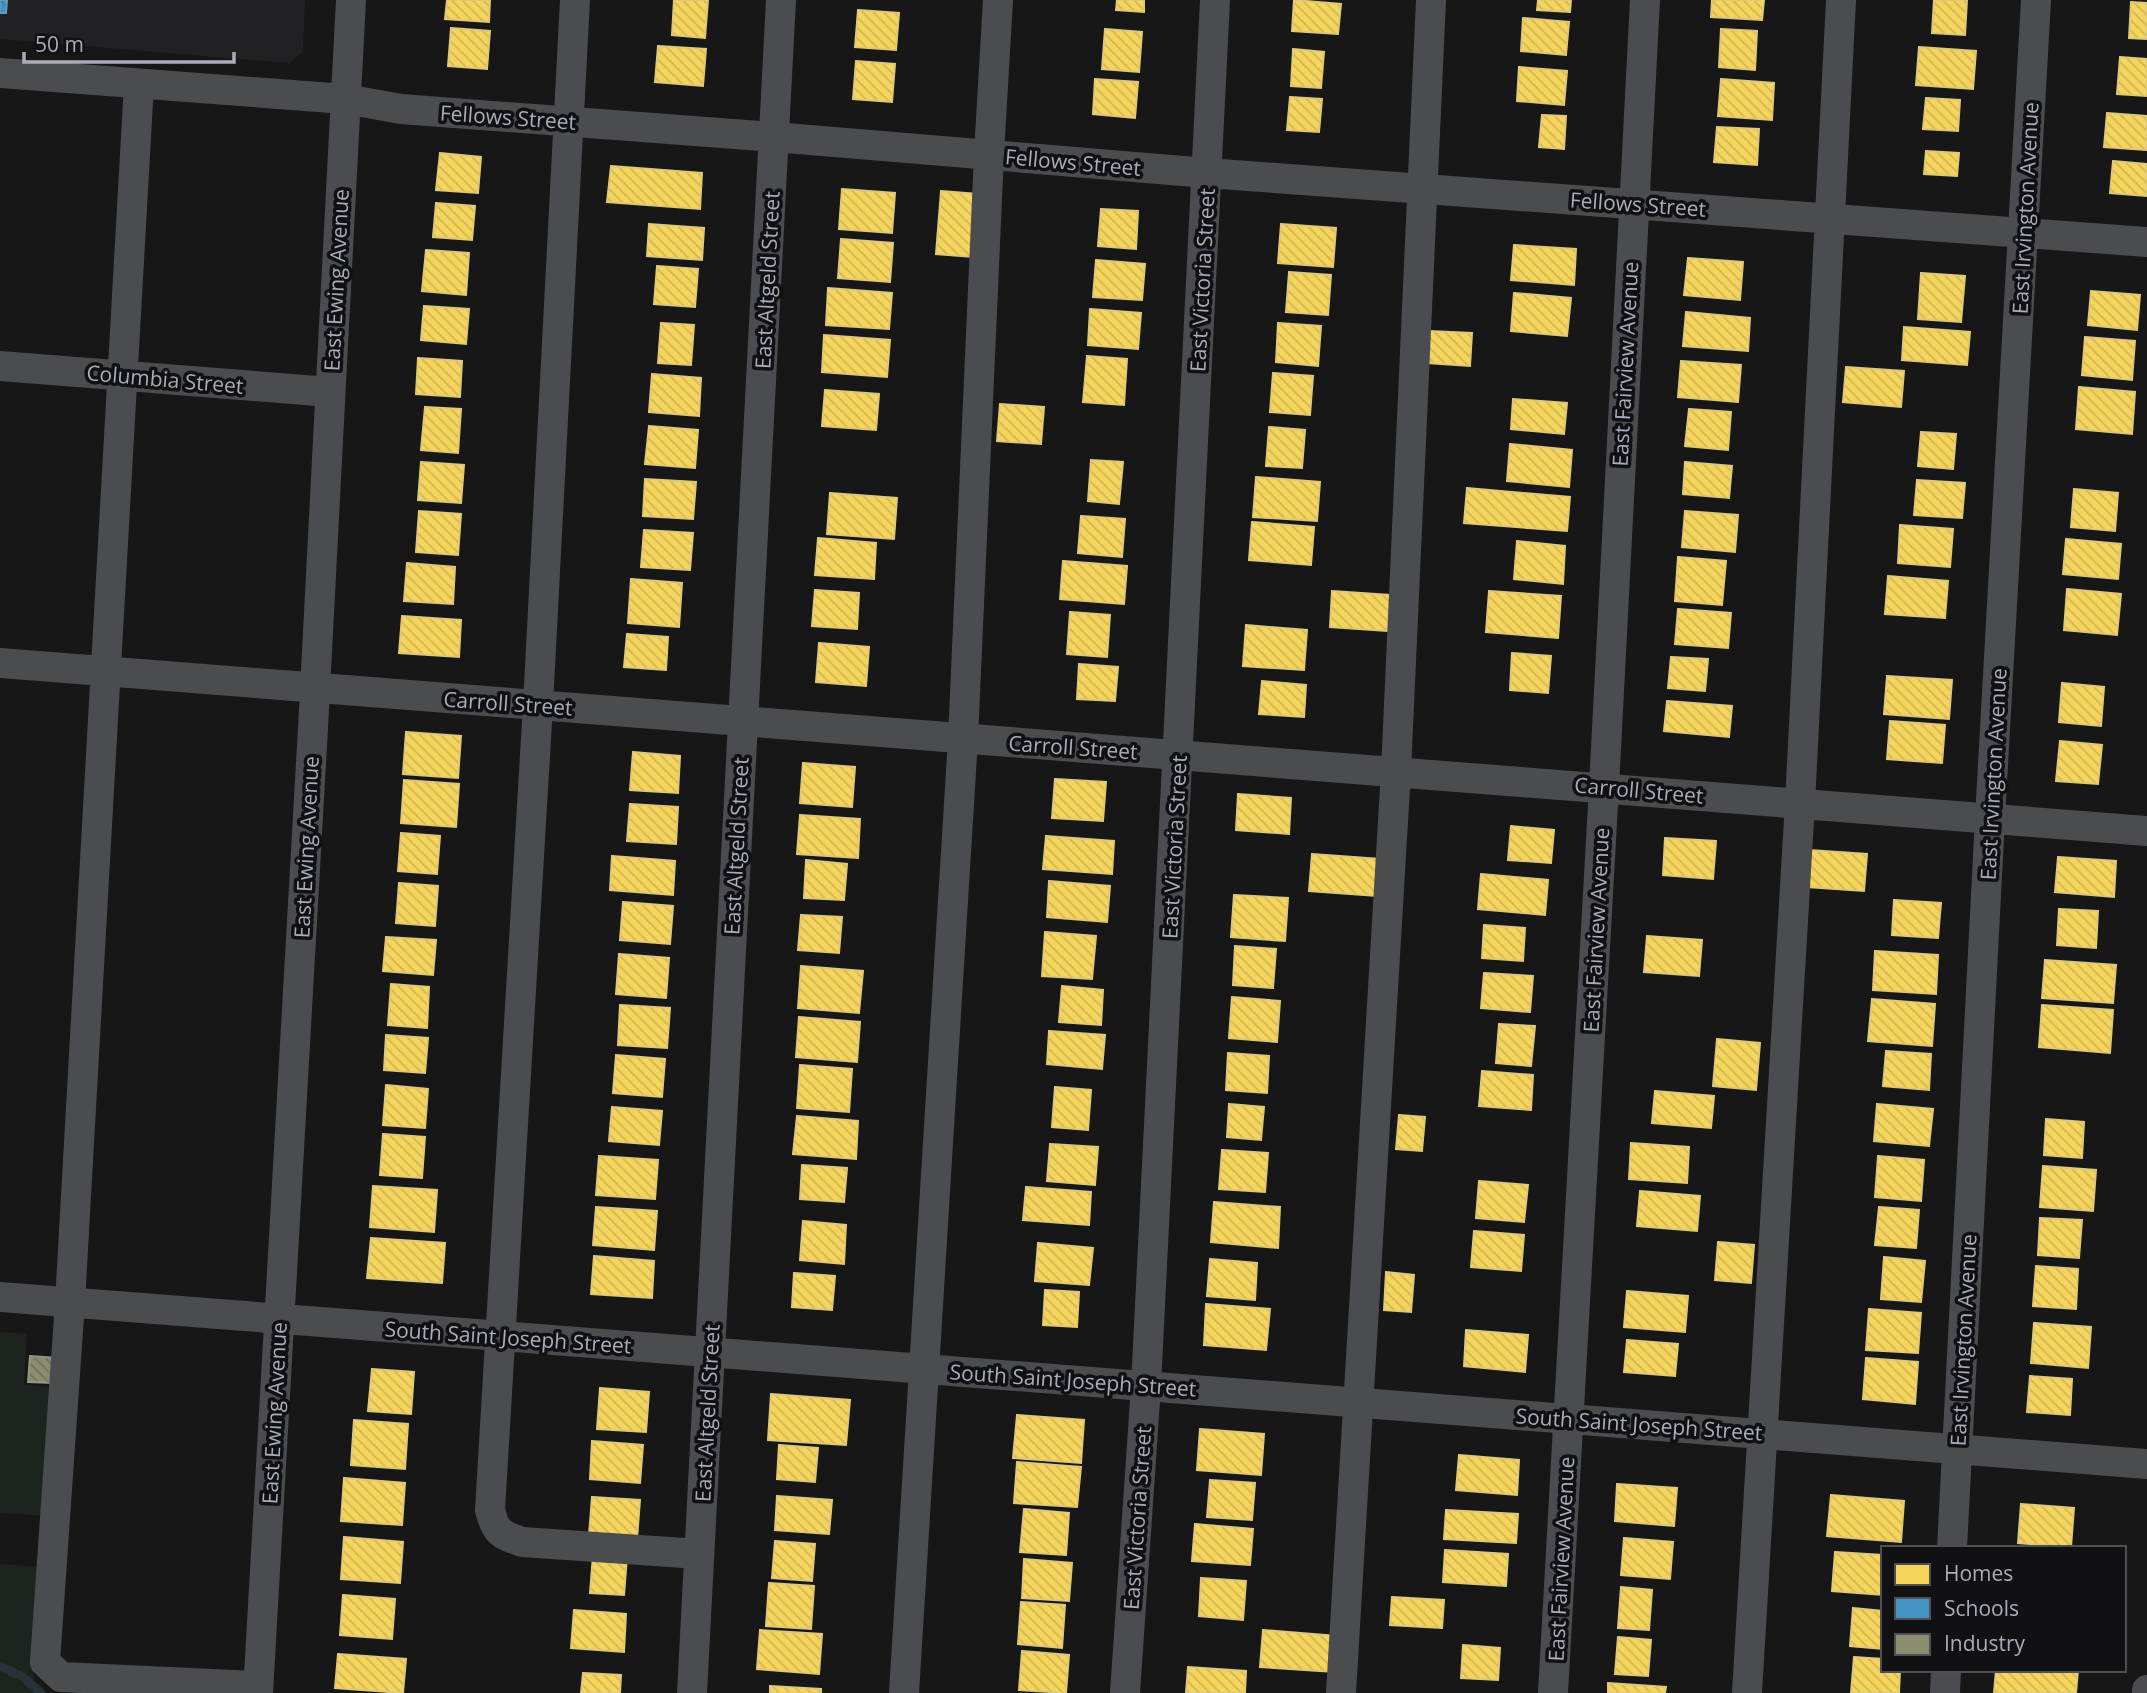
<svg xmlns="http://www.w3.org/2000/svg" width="2147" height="1693" font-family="'Open Sans',sans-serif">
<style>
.built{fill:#212123}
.grass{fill:#1d241e}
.homes{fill:url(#homes-back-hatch);stroke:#dfc978;stroke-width:2}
.schools{fill:url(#schools-back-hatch);stroke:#619bc0;stroke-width:2}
.industry{fill:url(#industry-back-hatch);stroke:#949684;stroke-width:2}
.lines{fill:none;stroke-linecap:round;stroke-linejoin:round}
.stream{stroke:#2a3239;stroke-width:9}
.minor{stroke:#4b4c50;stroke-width:30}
.labels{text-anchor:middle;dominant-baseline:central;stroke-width:7;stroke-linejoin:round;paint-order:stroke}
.street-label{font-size:21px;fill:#a8adb8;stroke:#111113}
</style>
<defs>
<pattern id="homes-back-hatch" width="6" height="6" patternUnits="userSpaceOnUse" patternTransform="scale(1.75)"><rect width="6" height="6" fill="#f6d55c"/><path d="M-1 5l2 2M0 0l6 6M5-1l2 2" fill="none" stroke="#cfb555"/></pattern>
<pattern id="schools-back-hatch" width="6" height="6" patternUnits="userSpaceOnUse" patternTransform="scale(1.75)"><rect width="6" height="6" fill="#4393c3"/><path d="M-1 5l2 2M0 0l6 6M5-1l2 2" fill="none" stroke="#3f7ba0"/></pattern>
<pattern id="industry-back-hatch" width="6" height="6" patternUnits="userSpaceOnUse" patternTransform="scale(1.75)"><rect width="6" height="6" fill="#8c8c6e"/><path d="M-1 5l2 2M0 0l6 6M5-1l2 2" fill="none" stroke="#71725e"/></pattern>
</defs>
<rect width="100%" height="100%" fill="#171717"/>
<path class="built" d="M0 0H305L303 51 290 63 0 39Z"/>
<path class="grass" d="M0 1332 27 1334 24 1385 54 1387 46 1516 0 1513Z
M0 1564 42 1567 33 1693H0Z"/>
<path class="homes" d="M447 0H490L489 22 445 19Z
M674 0H708L705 38 672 35Z
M1117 0H1144V12L1116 10Z
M1294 0 1341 4 1338 34 1292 31Z
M1538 0H1571L1570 12 1537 10Z
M1712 0H1764L1762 20 1711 17Z
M1934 0H1967L1965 35 1932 33Z
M2131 2 2147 3V39L2129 38Z
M858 10 899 13 896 50 855 47Z
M1523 18 1569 22 1566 55 1521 51Z
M451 28 490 31 487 69 448 66Z
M1105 29 1142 32 1139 72 1102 69Z
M1721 29 1757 31 1755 70 1719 67Z
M658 46 706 49 703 86 655 82Z
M1919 47 1976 51 1973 89 1916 85Z
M1293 49 1324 52 1321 88 1291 86Z
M2120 57 2147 59V96L2117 94Z
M856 61 895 64 892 102 853 99Z
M1519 67 1567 71 1564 105 1517 101Z
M1095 79 1138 82 1135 118 1093 114Z
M1721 79 1774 83 1772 120 1718 116Z
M1290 97 1322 99 1319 132 1287 130Z
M1926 98 1960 100 1958 131 1923 129Z
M2107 113 2147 116V150L2104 147Z
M1542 115 1566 116 1564 149 1539 147Z
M1717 127 1759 129 1757 165 1714 162Z
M1926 151 1959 153 1957 176 1924 174Z
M440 153 481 157 478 193 436 190Z
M2113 161 2147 164V196L2110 193Z
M611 166 702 173 700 209 607 202Z
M842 189 895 193 892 233 839 229Z
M941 191 978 194 973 257 936 254Z
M436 203 475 206 472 240 433 237Z
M1101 209 1138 211 1136 249 1098 246Z
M649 224 704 228 702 260 647 256Z
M1281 224 1336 228 1333 267 1278 263Z
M841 239 893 243 890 282 838 278Z
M1514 245 1576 249 1574 285 1511 280Z
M426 250 469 253 466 295 422 291Z
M1688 258 1743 262 1740 300 1684 295Z
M1096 260 1145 264 1142 300 1093 297Z
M657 266 698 269 695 307 654 304Z
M1289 272 1331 275 1328 315 1286 312Z
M1921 273 1965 276 1961 322 1918 319Z
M828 288 892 293 889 329 826 325Z
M2091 291 2140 295 2137 330 2088 325Z
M1514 293 1571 298 1567 336 1511 331Z
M424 306 469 309 466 344 421 340Z
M1090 309 1141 313 1138 349 1088 345Z
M1686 312 1750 318 1748 351 1683 346Z
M661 323 694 325 691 365 658 363Z
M1278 323 1321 326 1318 366 1276 362Z
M1904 327 1970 332 1967 365 1902 360Z
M1429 331 1472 333 1470 366 1427 363Z
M824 335 890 340 887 377 822 372Z
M2085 337 2135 341 2132 380 2082 375Z
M1087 356 1127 359 1124 405 1083 402Z
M418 358 462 361 460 397 416 394Z
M1681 361 1741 365 1738 402 1678 397Z
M1846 367 1904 371 1901 407 1843 402Z
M1273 373 1313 376 1310 415 1270 412Z
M652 374 701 378 699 416 649 412Z
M2079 387 2135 392 2132 434 2076 429Z
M825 390 879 394 876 430 822 426Z
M1513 399 1567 403 1564 434 1511 429Z
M1000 404 1044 407 1041 444 997 441Z
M425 407 461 409 458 453 421 450Z
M1689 409 1731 412 1728 450 1685 446Z
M649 426 698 430 695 468 645 464Z
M1269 427 1305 430 1302 468 1266 466Z
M1921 432 1956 434 1953 469 1918 466Z
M1510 444 1572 450 1569 487 1507 481Z
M1091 460 1123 462 1119 504 1088 501Z
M421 462 464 465 461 503 418 500Z
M1685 462 1732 466 1729 498 1683 494Z
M1256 477 1320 482 1317 521 1253 517Z
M645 479 696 482 693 519 643 516Z
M1917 480 1965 483 1962 518 1914 515Z
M1467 488 1570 497 1567 531 1464 523Z
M2074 489 2118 493 2115 531 2071 527Z
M830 493 897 498 894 539 827 534Z
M419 511 461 514 458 555 416 552Z
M1685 511 1738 515 1735 552 1682 547Z
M1081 516 1125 519 1122 557 1078 553Z
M1252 522 1314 527 1311 565 1249 560Z
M1900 525 1953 529 1950 567 1898 563Z
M644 530 693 533 690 570 641 567Z
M818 538 876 543 874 579 815 575Z
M2066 539 2121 544 2118 579 2063 574Z
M1517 541 1565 546 1563 584 1514 579Z
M1678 557 1726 561 1722 605 1675 601Z
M1063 561 1127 566 1124 604 1060 599Z
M407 563 455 567 453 604 404 601Z
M1888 576 1948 581 1945 618 1885 614Z
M631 579 682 583 679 627 628 623Z
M2067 589 2121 594 2117 635 2064 630Z
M815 590 859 593 857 629 812 626Z
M1332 591 1390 595 1387 631 1330 627Z
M1489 591 1561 596 1558 638 1486 632Z
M1678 609 1731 613 1728 648 1675 644Z
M1070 612 1110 615 1107 657 1067 654Z
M402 616 461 620 459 657 399 653Z
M1246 625 1307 630 1304 670 1243 666Z
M627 634 668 637 666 670 624 667Z
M819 643 869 647 866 686 816 682Z
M1512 653 1551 656 1548 693 1510 690Z
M1671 657 1708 659 1705 691 1668 688Z
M1079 664 1118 667 1115 701 1077 699Z
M1887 676 1952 680 1949 719 1884 714Z
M1262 681 1306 685 1304 717 1259 714Z
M2062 683 2104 687 2101 726 2059 722Z
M1667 701 1732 706 1729 737 1664 731Z
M1890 721 1945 725 1942 763 1887 759Z
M406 732 461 736 458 778 403 774Z
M2060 741 2102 745 2098 784 2056 781Z
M633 752 680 756 678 793 630 790Z
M803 763 855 767 852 807 800 803Z
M1055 779 1106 782 1103 821 1052 818Z
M404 780 459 784 456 827 401 823Z
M1238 794 1291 798 1289 834 1236 830Z
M630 804 678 807 676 844 627 841Z
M800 815 860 819 858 858 797 854Z
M1511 826 1554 830 1551 863 1508 860Z
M401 833 440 836 437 874 398 871Z
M1046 836 1114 841 1112 874 1043 869Z
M1665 838 1716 841 1713 879 1663 875Z
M1809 850 1867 854 1864 891 1807 887Z
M1312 854 1380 859 1377 896 1309 891Z
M612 856 675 861 673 895 610 890Z
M2058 857 2116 861 2114 897 2055 892Z
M806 860 847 864 844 900 804 898Z
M1481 874 1548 880 1545 915 1478 909Z
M1049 881 1110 886 1107 922 1047 917Z
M399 883 438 886 435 926 396 923Z
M1234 895 1288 898 1285 941 1231 937Z
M1894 900 1941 903 1938 938 1892 935Z
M623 902 673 906 670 944 620 940Z
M2059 909 2098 911 2096 948 2057 945Z
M801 915 842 917 839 953 798 950Z
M1484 925 1525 928 1523 961 1482 958Z
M1045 932 1096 936 1092 979 1042 976Z
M1647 936 1702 940 1699 976 1644 972Z
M386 937 436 940 433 975 383 971Z
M1235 946 1276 949 1273 988 1233 985Z
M1875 951 1938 955 1936 994 1873 990Z
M619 954 669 958 666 998 616 994Z
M2045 960 2116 965 2113 1003 2042 998Z
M801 966 863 971 859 1013 798 1008Z
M1484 973 1533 976 1530 1012 1481 1008Z
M391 984 429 987 427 1028 388 1025Z
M1062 986 1103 990 1101 1025 1059 1022Z
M1232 997 1280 1001 1277 1042 1229 1038Z
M1872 999 1935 1004 1932 1046 1868 1041Z
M620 1005 670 1008 667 1048 618 1045Z
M2042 1005 2113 1010 2110 1053 2039 1047Z
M799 1017 860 1022 857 1062 796 1057Z
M1499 1024 1535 1026 1531 1066 1496 1063Z
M1049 1031 1105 1035 1102 1069 1047 1064Z
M386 1035 428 1038 425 1073 384 1070Z
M1717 1039 1760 1043 1756 1090 1713 1086Z
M1886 1051 1931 1054 1929 1090 1883 1086Z
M1228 1053 1269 1056 1267 1093 1226 1090Z
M616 1055 665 1059 662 1097 613 1093Z
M800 1065 852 1069 849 1112 797 1108Z
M1482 1071 1533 1075 1531 1110 1479 1106Z
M386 1085 428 1089 425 1128 383 1125Z
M1055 1087 1091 1090 1088 1130 1052 1127Z
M1655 1091 1714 1096 1711 1128 1652 1123Z
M1229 1104 1264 1107 1261 1140 1227 1137Z
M1877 1104 1933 1109 1929 1146 1874 1141Z
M612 1107 662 1111 659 1145 609 1141Z
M1399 1115 1425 1117 1422 1151 1396 1149Z
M797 1116 858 1121 856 1159 793 1154Z
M2046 1119 2084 1122 2082 1158 2044 1155Z
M383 1134 425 1137 422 1178 380 1175Z
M1631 1143 1689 1147 1687 1183 1629 1179Z
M1050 1144 1098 1147 1095 1185 1047 1181Z
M1222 1150 1268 1153 1265 1192 1219 1189Z
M599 1156 658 1160 655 1199 596 1195Z
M1878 1156 1924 1160 1921 1201 1875 1197Z
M802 1165 847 1168 844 1202 800 1199Z
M2043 1166 2096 1170 2093 1211 2040 1207Z
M1479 1181 1528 1185 1524 1222 1476 1218Z
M373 1186 437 1190 434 1232 370 1227Z
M1026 1187 1091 1192 1089 1225 1023 1220Z
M1640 1191 1700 1196 1697 1231 1637 1226Z
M1214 1202 1280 1207 1278 1248 1211 1242Z
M596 1207 657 1211 654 1250 593 1245Z
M1879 1207 1919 1210 1916 1248 1875 1245Z
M2040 1218 2082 1220 2079 1258 2038 1255Z
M803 1221 846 1225 844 1264 800 1260Z
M1474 1231 1524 1235 1521 1271 1471 1267Z
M371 1238 445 1243 442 1283 367 1278Z
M1718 1242 1754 1245 1751 1283 1715 1280Z
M1038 1243 1093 1248 1089 1285 1035 1281Z
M594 1256 654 1261 652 1298 591 1294Z
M1884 1257 1925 1261 1921 1302 1881 1299Z
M1210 1259 1257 1263 1255 1300 1207 1296Z
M2036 1266 2078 1269 2076 1309 2033 1306Z
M1386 1272 1414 1275 1411 1312 1384 1310Z
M794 1273 835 1276 832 1310 792 1307Z
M1045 1290 1079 1292 1077 1327 1043 1325Z
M1627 1291 1688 1296 1685 1332 1624 1327Z
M1206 1304 1270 1309 1266 1350 1204 1345Z
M1869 1309 1921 1313 1918 1353 1866 1350Z
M2034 1323 2091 1327 2088 1368 2031 1363Z
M1466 1330 1528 1335 1525 1372 1464 1366Z
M1627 1340 1678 1344 1675 1376 1624 1372Z
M1866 1358 1918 1362 1915 1404 1863 1399Z
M372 1369 414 1372 411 1414 368 1411Z
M2030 1376 2072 1379 2070 1415 2027 1412Z
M600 1388 649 1392 646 1432 597 1429Z
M771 1394 850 1400 846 1445 768 1440Z
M1017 1415 1084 1420 1081 1463 1013 1458Z
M354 1420 408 1424 405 1469 351 1465Z
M1200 1429 1264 1434 1261 1475 1197 1470Z
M592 1441 643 1445 640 1483 590 1479Z
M779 1445 818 1448 815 1482 777 1479Z
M1459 1455 1519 1460 1517 1495 1456 1490Z
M1017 1462 1081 1467 1077 1507 1014 1503Z
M344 1478 405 1483 402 1525 341 1521Z
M1210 1480 1255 1483 1252 1520 1207 1517Z
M1617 1484 1677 1488 1674 1526 1615 1521Z
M1831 1495 1904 1501 1901 1542 1827 1536Z
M777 1496 832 1500 829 1534 775 1530Z
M592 1497 640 1500 637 1539 589 1535Z
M2021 1504 2074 1508 2071 1547 2018 1543Z
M1024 1509 1069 1513 1066 1555 1020 1552Z
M1446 1510 1518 1514 1516 1543 1444 1539Z
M1195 1524 1253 1529 1250 1565 1192 1561Z
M344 1537 403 1542 400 1583 341 1579Z
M1624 1538 1673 1542 1670 1579 1621 1575Z
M775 1541 815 1544 812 1581 772 1578Z
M1445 1550 1508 1554 1506 1586 1443 1582Z
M1835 1552 1883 1555V1595L1832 1591Z
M593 1555 627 1557 624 1595 590 1593Z
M1024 1559 1072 1563 1069 1601 1022 1598Z
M1201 1578 1246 1581 1243 1620 1199 1616Z
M769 1583 814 1586 811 1629 766 1626Z
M1621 1587 1652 1590 1649 1630 1618 1628Z
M343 1595 395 1599 392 1639 340 1635Z
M1392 1597 1444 1600 1442 1628 1390 1625Z
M1021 1602 1065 1605 1062 1648 1018 1644Z
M1853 1608 1883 1611V1649L1850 1646Z
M574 1610 626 1614 624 1652 571 1648Z
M760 1630 822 1634 819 1674 757 1669Z
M1263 1630 1337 1636 1334 1672 1260 1667Z
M1618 1637 1651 1640 1648 1676 1615 1674Z
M1463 1645 1500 1648 1498 1680 1461 1678Z
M1022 1651 1069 1655 1066 1693 1019 1690Z
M338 1654 406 1659 403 1693 335 1688Z
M1854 1657 1883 1659V1670H1900L1899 1693H1851Z
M1188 1667 1246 1671 1245 1693H1186Z
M1996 1670H2078L2076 1693H1994Z
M583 1673 621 1675 620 1693H581Z
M1608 1683 1666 1687 1665 1693H1608Z
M770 1686 821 1689V1693H770Z"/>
<path class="schools" d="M0 0H7L6 13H0Z"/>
<path class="industry" d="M30 1356 56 1358 54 1383 28 1382Z"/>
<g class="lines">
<path class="stream" d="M0 1666 23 1677 41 1693"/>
<path class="minor" d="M575 0 538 705 490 1510C496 1533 500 1534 522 1542L699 1554
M0 73 345 99 401 109 774 137 1207 173 2147 242
M139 84 70 1302 45 1662 61 1677 258 1686
M0 366 330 392
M0 663 2147 831
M0 1297 2147 1464
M1952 1548 1990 818 2036 0
M258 1693 313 728 351 0
M692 1693 781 0
M904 1693 963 739 989 154 998 0
M1125 1693 1146 1386 1215 0
M1341 1693 1396 771 1431 0
M1553 1693 1604 787 1645 0
M1747 1693 1800 803 1841 0
M1945 1693 1946 1670
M2147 1693V1690"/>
</g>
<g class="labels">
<g class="street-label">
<text transform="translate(508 117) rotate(4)">Fellows Street</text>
<text transform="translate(1073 162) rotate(5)">Fellows Street</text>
<text transform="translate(1638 204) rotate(4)">Fellows Street</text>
<text transform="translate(2025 208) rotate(-87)">East Irvington Avenue</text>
<text transform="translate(336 280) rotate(-87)">East Ewing Avenue</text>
<text transform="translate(767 280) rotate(-87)">East Altgeld Street</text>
<text transform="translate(1202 280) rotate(-87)">East Victoria Street</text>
<text transform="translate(1625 364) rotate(-87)">East Fairview Avenue</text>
<text transform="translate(165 379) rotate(5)">Columbia Street</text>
<text transform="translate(508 703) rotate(4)">Carroll Street</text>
<text transform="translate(1073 747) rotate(4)">Carroll Street</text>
<text transform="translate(1993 774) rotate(-87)">East Irvington Avenue</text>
<text transform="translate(1639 790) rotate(5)">Carroll Street</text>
<text transform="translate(736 846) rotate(-87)">East Altgeld Street</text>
<text transform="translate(306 847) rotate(-87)">East Ewing Avenue</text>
<text transform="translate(1174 847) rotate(-87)">East Victoria Street</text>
<text transform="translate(1596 930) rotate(-87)">East Fairview Avenue</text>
<text transform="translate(508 1337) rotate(4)">South Saint Joseph Street</text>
<text transform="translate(1963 1340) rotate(-87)">East Irvington Avenue</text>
<text transform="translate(1073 1380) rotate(4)">South Saint Joseph Street</text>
<text transform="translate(274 1413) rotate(-87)">East Ewing Avenue</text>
<text transform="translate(707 1413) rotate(-87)">East Altgeld Street</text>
<text transform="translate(1639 1424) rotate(4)">South Saint Joseph Street</text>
<text transform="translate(1137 1518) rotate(-86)">East Victoria Street</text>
<text transform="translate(1561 1559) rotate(-87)">East Fairview Avenue</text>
</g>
</g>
<rect x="1881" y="1546" width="245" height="126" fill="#111113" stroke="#4d4f55" stroke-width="2"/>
<rect x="1895" y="1564" width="35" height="21" fill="#f6d55c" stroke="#4d4f55" stroke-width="2"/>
<text x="1944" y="1581" font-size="21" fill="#a8adb8">Homes</text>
<rect x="1895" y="1598" width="35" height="21" fill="#4393c3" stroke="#4d4f55" stroke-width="2"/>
<text x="1944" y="1616" font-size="21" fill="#a8adb8">Schools</text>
<rect x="1895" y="1634" width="35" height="21" fill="#8c8c6e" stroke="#4d4f55" stroke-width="2"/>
<text x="1944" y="1651" font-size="21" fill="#a8adb8">Industry</text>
<path d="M24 52v10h210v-10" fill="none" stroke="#a8adb8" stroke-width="3.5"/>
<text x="35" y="52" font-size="21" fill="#a8adb8" stroke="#111113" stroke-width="5" paint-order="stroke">50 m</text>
</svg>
